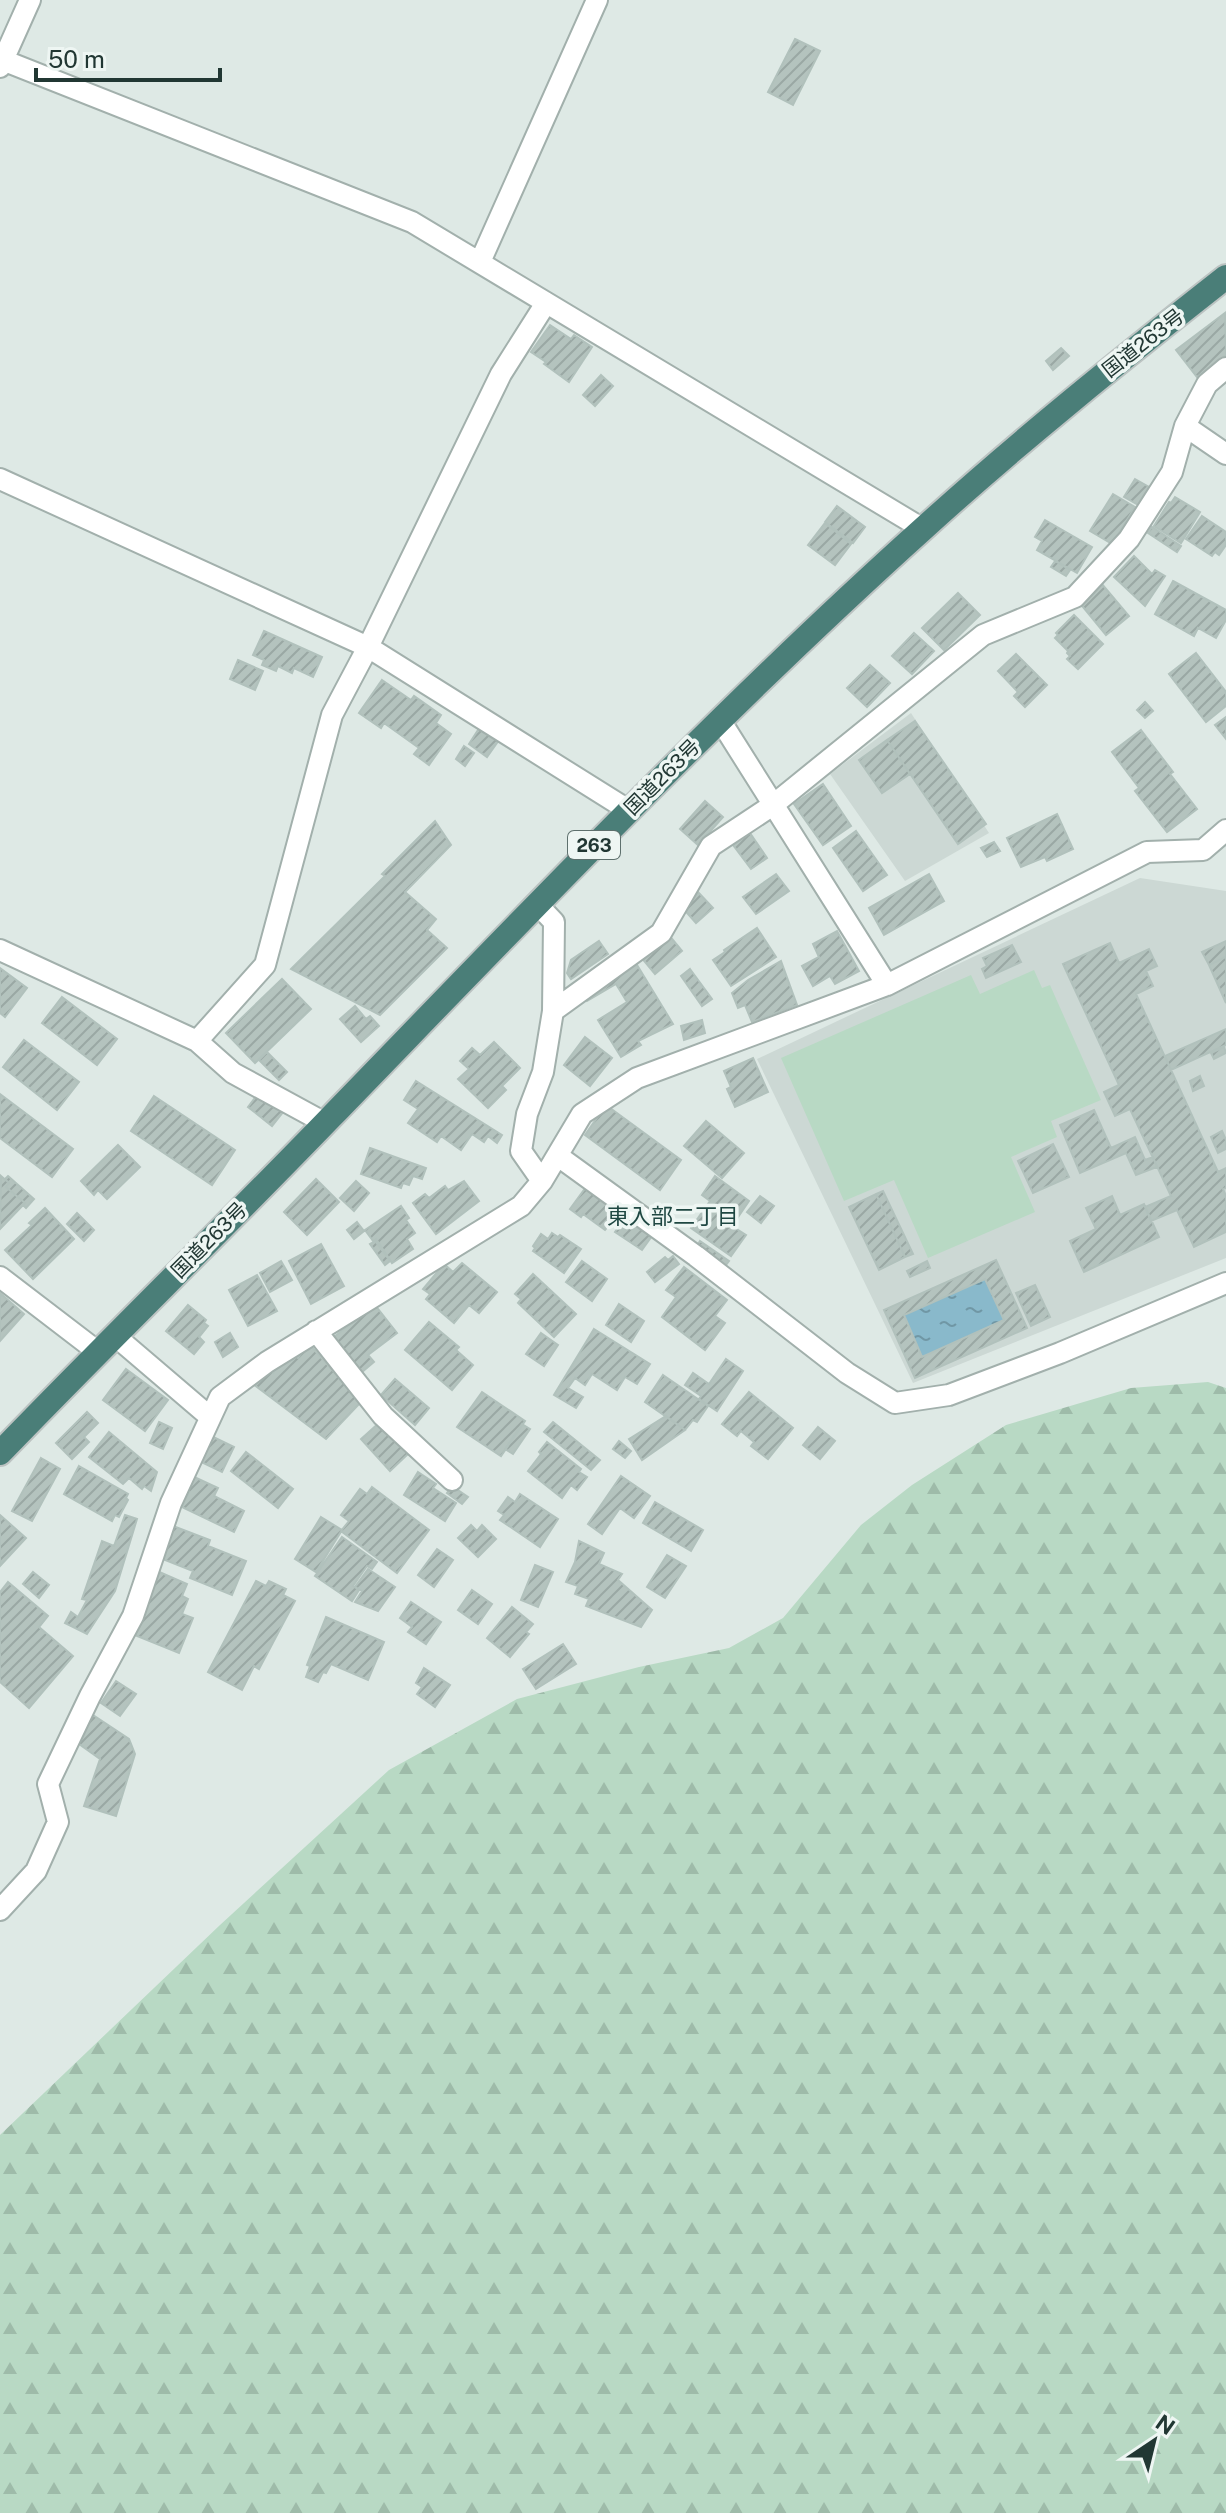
<svg xmlns="http://www.w3.org/2000/svg" width="1226" height="2513" font-family="'Public Sans','Noto Sans JP',sans-serif">
<style>
.built{fill:#ccd8d4}
.green{fill:#b8d9c4}
.forest{fill:url(#forest-firs)}
.water{fill:url(#water-ripples)}
.building{fill:url(#building-hatch);stroke:#b1c1bc;stroke-width:2;fill-rule:evenodd}
.lines{fill:none;stroke-linecap:round;stroke-linejoin:round}
.minor-casing{stroke:#a2b0ac;stroke-width:24}
.trunk-casing{stroke:#bcc3c2;stroke-width:28}
.minor{stroke:#fff;stroke-width:20}
.trunk{stroke:#4a7e78;stroke-width:24}
.labels{text-anchor:middle;dominant-baseline:central;stroke-width:7;stroke-linejoin:round;paint-order:stroke}
.shield{fill:#eef6f3;stroke:#5e706d;stroke-width:2}
.shield-label{font-size:18px;font-weight:bold;fill:#213733}
.street-label{font-size:20px;fill:#213733;stroke:#eef6f3}
.neighbourhood-label{font-size:22px;fill:#1f4742;stroke:#eef6f3}
</style>
<defs>
<pattern id="forest-firs" width="22" height="20" patternUnits="userSpaceOnUse" patternTransform="scale(2)"><rect width="22" height="20" fill="#b8d9c4"/><path d="M5 1l3.5 6h-7zM16 11l3.5 6h-7z" fill="#9ebba9"/></pattern>
<pattern id="water-ripples" width="26" height="14" patternUnits="userSpaceOnUse" patternTransform="scale(2)"><rect width="26" height="14" fill="#89b9cb"/><path d="M2 4q2-2 4 0t4 0M15 11q2-2 4 0t4 0" fill="none" stroke="#7097a5"/></pattern>
<pattern id="building-hatch" width="6" height="6" patternUnits="userSpaceOnUse" patternTransform="scale(2)"><rect width="6" height="6" fill="#b4c3be"/><path d="M-1 1l2-2M0 6l6-6M5 7l2-2" fill="none" stroke="#9aa8a4"/></pattern>
</defs>
<rect width="100%" height="100%" fill="#dee9e5"/>
<path class="built" d="M911 713 989 833 905 881 830 774Z
M1140 878 1226 891V1258L913 1383 757 1059Z"/>
<path class="green" d="M1034 970 1042 988 1050 985 1101 1100 1051 1121 1057 1137 1011 1157 1035 1212 928 1258 894 1180 844 1201 781 1058 971 975 980 994Z"/>
<path class="forest" d="M1208 1382 1226 1388V2513H0V2135L220 1925 389 1770 517 1699 639 1667 729 1648 783 1618 861 1525 912 1485 1006 1425 1131 1388Z"/>
<path class="water" d="M985 1279 1004 1320 922 1357 904 1315Z"/>
<path class="building" d="M795 39 820 51 793 105 768 92Z
M1225 313 1226 355 1197 377 1176 350Z
M550 325 571 339 574 335 592 347 569 382 544 364 546 362 531 352Z
M1061 348 1069 356 1053 370 1046 361Z
M601 375 613 386 595 406 583 395Z
M1135 479 1151 488 1140 506 1124 497Z
M1113 494 1135 507 1112 544 1090 531Z
M1175 497 1200 512 1181 543 1154 526 1169 502 1171 503Z
M837 506 865 527 853 543 825 522Z
M1202 516 1226 532V545L1219 555 1215 552 1212 556 1186 539Z
M1045 520 1092 547 1077 573 1037 550 1042 541 1035 537Z
M825 523 851 544 835 565 808 545Z
M1152 527 1181 546 1177 552 1148 533Z
M1134 556 1152 574 1155 570 1165 576 1145 606 1114 577Z
M1055 561 1070 570 1066 576 1051 567Z
M1173 581 1226 610V620L1216 638 1198 628 1194 636 1155 614Z
M1101 583 1129 616 1106 635 1078 601Z
M958 593 980 615 944 650 922 628Z
M1074 615 1103 644 1078 669 1067 659 1070 656 1067 653 1068 651 1055 638 1058 635 1056 633Z
M264 631 322 657 313 677 294 668 292 673 278 666 276 671 262 665 264 660 253 655Z
M914 633 934 651 912 674 892 656Z
M1196 653 1226 692V706L1206 722 1169 674Z
M1016 654 1047 685 1025 707 1014 696 1018 692 998 671Z
M238 660 263 671 255 690 230 679Z
M870 665 890 683 867 707 847 688Z
M382 680 411 700 414 696 441 715 436 723 451 734 429 765 414 754 419 748 384 723 381 728 359 713Z
M1145 702 1153 711 1145 718 1137 710Z
M1226 717V739L1215 725Z
M915 721 986 824 958 844 887 740Z
M480 727 499 740 487 757 469 744Z
M1141 730 1173 772 1170 774 1197 809 1167 832 1135 791 1139 788 1112 752Z
M887 740 910 774 882 793 859 760Z
M464 746 474 753 465 766 456 759Z
M823 784 851 826 823 845 794 804Z
M705 801 723 817 698 845 680 829Z
M1057 814 1073 849 1047 861 1045 857 1021 867 1007 838Z
M435 821 451 845 405 892 436 919 427 930 447 948 380 1015 291 969 385 876 382 874Z
M856 831 887 875 863 891 833 848Z
M750 833 767 858 751 869 733 845Z
M994 842 1000 851 987 857 981 848Z
M776 874 789 891 756 914 743 897Z
M929 874 944 901 884 935 869 908Z
M697 891 713 908 696 923 681 906Z
M757 928 776 957 731 986 713 960 725 952 724 950Z
M837 931 859 971 835 984 830 976 813 986 802 966 819 957 813 944Z
M668 934 682 951 655 974 641 957Z
M599 941 608 954 571 979 567 973 571 960Z
M1226 941V957L1209 965 1202 952Z
M1110 943 1119 963 1149 949 1157 966 1146 971 1153 986 1136 994 1218 1172 1226 1168V1188L1223 1189 1226 1196V1232L1194 1247 1177 1210 1151 1221 1145 1207 1171 1196 1130 1109 1115 1116 1104 1092 1119 1085 1063 964Z
M1012 945 1021 962 986 978 982 969 987 966 983 958Z
M1226 957V1003L1209 965Z
M634 960 673 1024 638 1041 641 1045 621 1057 598 1020 627 1002 616 984 587 1001 581 992Z
M781 961 797 1005 752 1022 745 1005 738 1008 732 993 748 980Z
M0 968 27 988 5 1017 0 1013Z
M690 969 712 999 702 1006 681 976Z
M282 979 311 1009 255 1063 226 1033Z
M62 997 117 1039 97 1065 42 1023Z
M355 1006 366 1019 370 1016 379 1026 361 1042 340 1019Z
M702 1020 705 1033 684 1040 681 1026Z
M1226 1029V1045L1171 1070 1165 1056Z
M585 1037 612 1058 590 1086 564 1065Z
M24 1040 79 1082 57 1110 3 1067Z
M494 1042 520 1068 502 1086 506 1090 488 1108 458 1079 469 1069 460 1061 472 1048 480 1055Z
M1224 1047 1226 1053 1214 1059 1211 1053Z
M267 1052 287 1072 279 1080 259 1060Z
M753 1058 768 1092 735 1107 727 1089 731 1087 724 1071Z
M1200 1076 1204 1086 1193 1091 1190 1081Z
M416 1081 502 1135 497 1143 488 1136 484 1142 472 1134 461 1150 441 1136 437 1142 408 1123 418 1109 404 1100Z
M260 1091 287 1107 272 1126 248 1107Z
M0 1094 73 1149 52 1177 0 1138Z
M154 1096 235 1150 212 1185 131 1131Z
M606 1105 681 1160 660 1190 585 1135Z
M1094 1110 1111 1148 1135 1137 1145 1160 1153 1157 1157 1167 1136 1175 1126 1153 1080 1173 1060 1125Z
M706 1121 744 1153 722 1178 684 1146Z
M1222 1131 1226 1140V1149L1218 1153 1211 1137Z
M1053 1144 1069 1177 1033 1193 1018 1161Z
M118 1145 140 1167 107 1199 98 1190 94 1195 81 1181Z
M370 1148 426 1168 422 1179 413 1176 409 1185 403 1183 401 1188 361 1174Z
M1 1176 9 1183 6 1187 25 1203 0 1229Z
M8 1176 34 1199 26 1208 23 1205 25 1203 6 1187 9 1183 5 1179Z
M715 1176 749 1201 732 1226 746 1235 731 1256 691 1228 710 1201 702 1195Z
M316 1179 339 1202 307 1235 284 1212Z
M356 1181 369 1193 354 1211 340 1198Z
M464 1181 479 1201 436 1234 413 1203 425 1194 429 1198 445 1186 448 1190Z
M586 1187 623 1209 605 1230 583 1214 581 1217 570 1209Z
M883 1191 913 1254 905 1257 876 1194Z
M876 1194 905 1257 879 1270 849 1207Z
M760 1196 774 1206 761 1223 747 1212Z
M1112 1196 1120 1215 1144 1204 1159 1237 1084 1272 1070 1241 1096 1229 1086 1208Z
M401 1206 409 1218 406 1220 415 1233 407 1239 413 1249 392 1263 376 1239 373 1241 365 1230Z
M45 1208 74 1239 33 1279 5 1250 32 1225 29 1223Z
M630 1211 657 1229 642 1250 615 1232Z
M77 1213 94 1230 84 1241 67 1224Z
M357 1222 364 1231 354 1239 347 1230Z
M552 1233 558 1237 560 1235 581 1249 564 1273 533 1251 535 1248 533 1246 541 1234 548 1239Z
M375 1241 390 1261 385 1265 370 1244Z
M700 1241 729 1261 726 1265 697 1246Z
M321 1244 344 1286 311 1304 289 1261Z
M673 1256 679 1264 655 1282 647 1272 665 1257 668 1260Z
M996 1260 1027 1328 915 1378 884 1310ZM985 1279 1004 1320 922 1357 904 1315Z
M281 1261 292 1280 270 1292 260 1273Z
M582 1261 607 1279 592 1301 566 1282Z
M927 1261 930 1268 910 1277 907 1271Z
M462 1263 497 1292 479 1313 469 1305 454 1323 426 1299 430 1294 423 1289 444 1264 453 1272Z
M684 1267 727 1300 715 1316 725 1323 705 1350 662 1317 676 1297 666 1290Z
M533 1274 576 1314 554 1337 518 1303 521 1299 515 1294Z
M257 1275 277 1311 248 1326 229 1290Z
M1035 1285 1050 1317 1031 1326 1016 1293Z
M0 1293 24 1314 0 1341Z
M619 1304 644 1321 631 1342 606 1325Z
M188 1305 206 1320 204 1323 208 1326 199 1337 204 1342 194 1354 166 1331Z
M375 1305 397 1333 368 1355 374 1362 362 1372 334 1337Z
M429 1322 459 1347 456 1350 473 1365 452 1390 405 1350Z
M594 1329 650 1364 637 1384 625 1377 617 1390 592 1374 585 1385 575 1378 568 1388 583 1397 576 1408 554 1395Z
M230 1333 238 1347 223 1357 215 1342Z
M541 1333 558 1345 544 1366 526 1354Z
M309 1344 361 1402 326 1439 253 1384 266 1367 273 1373 289 1352 298 1358Z
M726 1359 743 1371 717 1411 699 1399 701 1396 685 1385 693 1373 709 1384Z
M126 1369 168 1400 145 1431 103 1400Z
M663 1375 708 1406 697 1422 693 1420 685 1430 645 1402Z
M395 1379 429 1408 415 1425 381 1395Z
M482 1392 525 1421 501 1456 457 1427Z
M749 1392 793 1428 768 1459 751 1446 754 1442 741 1431 737 1436 722 1424Z
M87 1412 98 1423 84 1437 89 1442 72 1459 56 1443Z
M666 1416 685 1430 642 1460 629 1439Z
M159 1422 172 1428 163 1449 150 1443Z
M553 1422 600 1460 591 1470 544 1432Z
M379 1423 408 1454 390 1471 361 1439Z
M522 1424 530 1429 513 1454 505 1449Z
M818 1427 835 1441 820 1459 803 1445Z
M109 1432 157 1472 151 1491 144 1486 142 1489 129 1478 123 1484 89 1457Z
M207 1434 234 1447 222 1472 195 1459Z
M619 1441 631 1451 625 1458 613 1449Z
M547 1442 581 1469 579 1472 587 1477 577 1490 571 1485 562 1498 528 1471 541 1454 539 1452Z
M246 1452 293 1489 278 1508 231 1471Z
M41 1458 60 1469 32 1521 12 1511Z
M79 1466 128 1494 126 1498 128 1500 119 1517 115 1515 112 1521 64 1494Z
M418 1472 436 1484 433 1488 456 1503 445 1521 404 1495Z
M192 1476 218 1488 214 1496 244 1511 234 1532 182 1507 189 1492 185 1490Z
M621 1476 650 1496 634 1518 620 1508 602 1534 588 1524Z
M452 1486 468 1497 462 1504 447 1493Z
M372 1487 429 1530 397 1573 341 1531 349 1521 341 1515 360 1489 367 1494Z
M520 1494 558 1519 540 1547 500 1520 504 1515 498 1511 508 1497 515 1502Z
M655 1502 703 1530 691 1551 643 1523Z
M0 1515 26 1538 0 1566Z
M125 1515 137 1519 115 1591 87 1634 65 1623 71 1612 78 1617 87 1600 82 1599 102 1541 114 1546Z
M321 1517 342 1530 316 1572 295 1559Z
M471 1525 477 1531 482 1525 496 1539 478 1557 458 1538Z
M173 1526 210 1540 208 1546 246 1561 232 1595 190 1578 193 1571 160 1558Z
M342 1537 377 1562 372 1569 367 1566 353 1586 359 1590 352 1601 315 1576Z
M579 1541 604 1553 599 1564 622 1574 618 1580 652 1610 641 1627 586 1606 589 1599 575 1594 578 1586 566 1582 575 1562Z
M437 1549 453 1560 434 1587 418 1575Z
M667 1555 686 1566 665 1598 647 1587Z
M535 1565 553 1572 538 1607 521 1600Z
M368 1569 395 1587 378 1611 355 1602 362 1591 355 1587Z
M157 1571 187 1584 182 1596 188 1599 182 1614 193 1618 179 1653 132 1634Z
M33 1572 49 1585 39 1598 23 1584Z
M256 1581 266 1586 269 1581 286 1589 283 1595 295 1601 259 1669 254 1666 242 1690 208 1672Z
M8 1582 48 1616 39 1627 73 1656 29 1708 0 1682V1592Z
M472 1590 492 1604 478 1624 458 1610Z
M411 1602 441 1622 426 1644 408 1632 412 1627 400 1618Z
M512 1607 533 1624 526 1632 529 1634 510 1657 487 1638Z
M326 1617 384 1642 368 1680 331 1664 326 1673 323 1672 318 1682 306 1677 310 1666 307 1665Z
M563 1644 576 1664 536 1689 523 1669Z
M424 1668 450 1685 435 1707 417 1694 422 1687 416 1683Z
M116 1681 136 1694 120 1716 101 1703Z
M90 1713 129 1739 135 1754 116 1816 84 1806 100 1759 72 1739Z"/>
<g class="lines">
<g class="minor-casing">
<path id="minor" d="M0 59 412 222 923 529
M0 67 30 0
M480 262 597 0
M1185 426 1226 454
M0 479 368 647 628 810
M720 720 887 985
M537 904 554 922 553 1011 543 1072 527 1114 521 1151 542 1181
M0 950 197 1041 233 1073 325 1123
M553 1011 661 933 711 846 773 805 983 635 1075 597 1129 539 1172 472 1185 426 1207 384 1226 368
M197 1041 265 965 332 715 368 647 501 374 546 303
M558 1156 696 1256 847 1373 895 1403 949 1395 1060 1353 1226 1283
M0 1277 98 1352
M316 1331 383 1416 452 1480
M114 1335 210 1417
M0 1910 36 1871 58 1822 48 1784 90 1696 133 1616 171 1503 220 1397 267 1362 521 1206 542 1181 582 1114 637 1078 887 985 1147 852 1203 850 1226 830"/>
</g>
<g class="trunk-casing">
<path id="trunk" d="M0 1453C109 1340 221 1231 330 1118 524 918 716 715 924 528 1021 440 1123 358 1226 277"/>
</g>
<use href="#minor" class="minor"/>
<use href="#trunk" class="trunk"/>
</g>
<g class="labels">
<rect class="shield" x="568" y="831" width="52" height="28" rx="6"/>
<g class="shield-label">
<text x="594" y="845">263</text>
</g>
<g class="street-label">
<text transform="translate(1143 343) rotate(-38)">国道263号</text>
<text transform="translate(662 777) rotate(-45)">国道263号</text>
<text transform="translate(209 1240) rotate(-45)">国道263号</text>
</g>
<g class="neighbourhood-label">
<text x="673" y="1216">東入部二丁目</text>
</g>
</g>
<g transform="translate(1154 2441) rotate(35)" stroke="#eef6f3" stroke-width="6" paint-order="stroke">
<path d="M0-6L14 30L0 20L-14 30Z" fill="#213733"/>
<text y="-12" font-size="22" font-weight="bold" text-anchor="middle" fill="#213733">N</text>
</g>
<path d="M36 68v12h184v-12" fill="none" stroke="#213733" stroke-width="4"/>
<text x="48" y="68" font-size="24" fill="#213733" stroke="#eef6f3" stroke-width="6" paint-order="stroke">50 m</text>
</svg>
